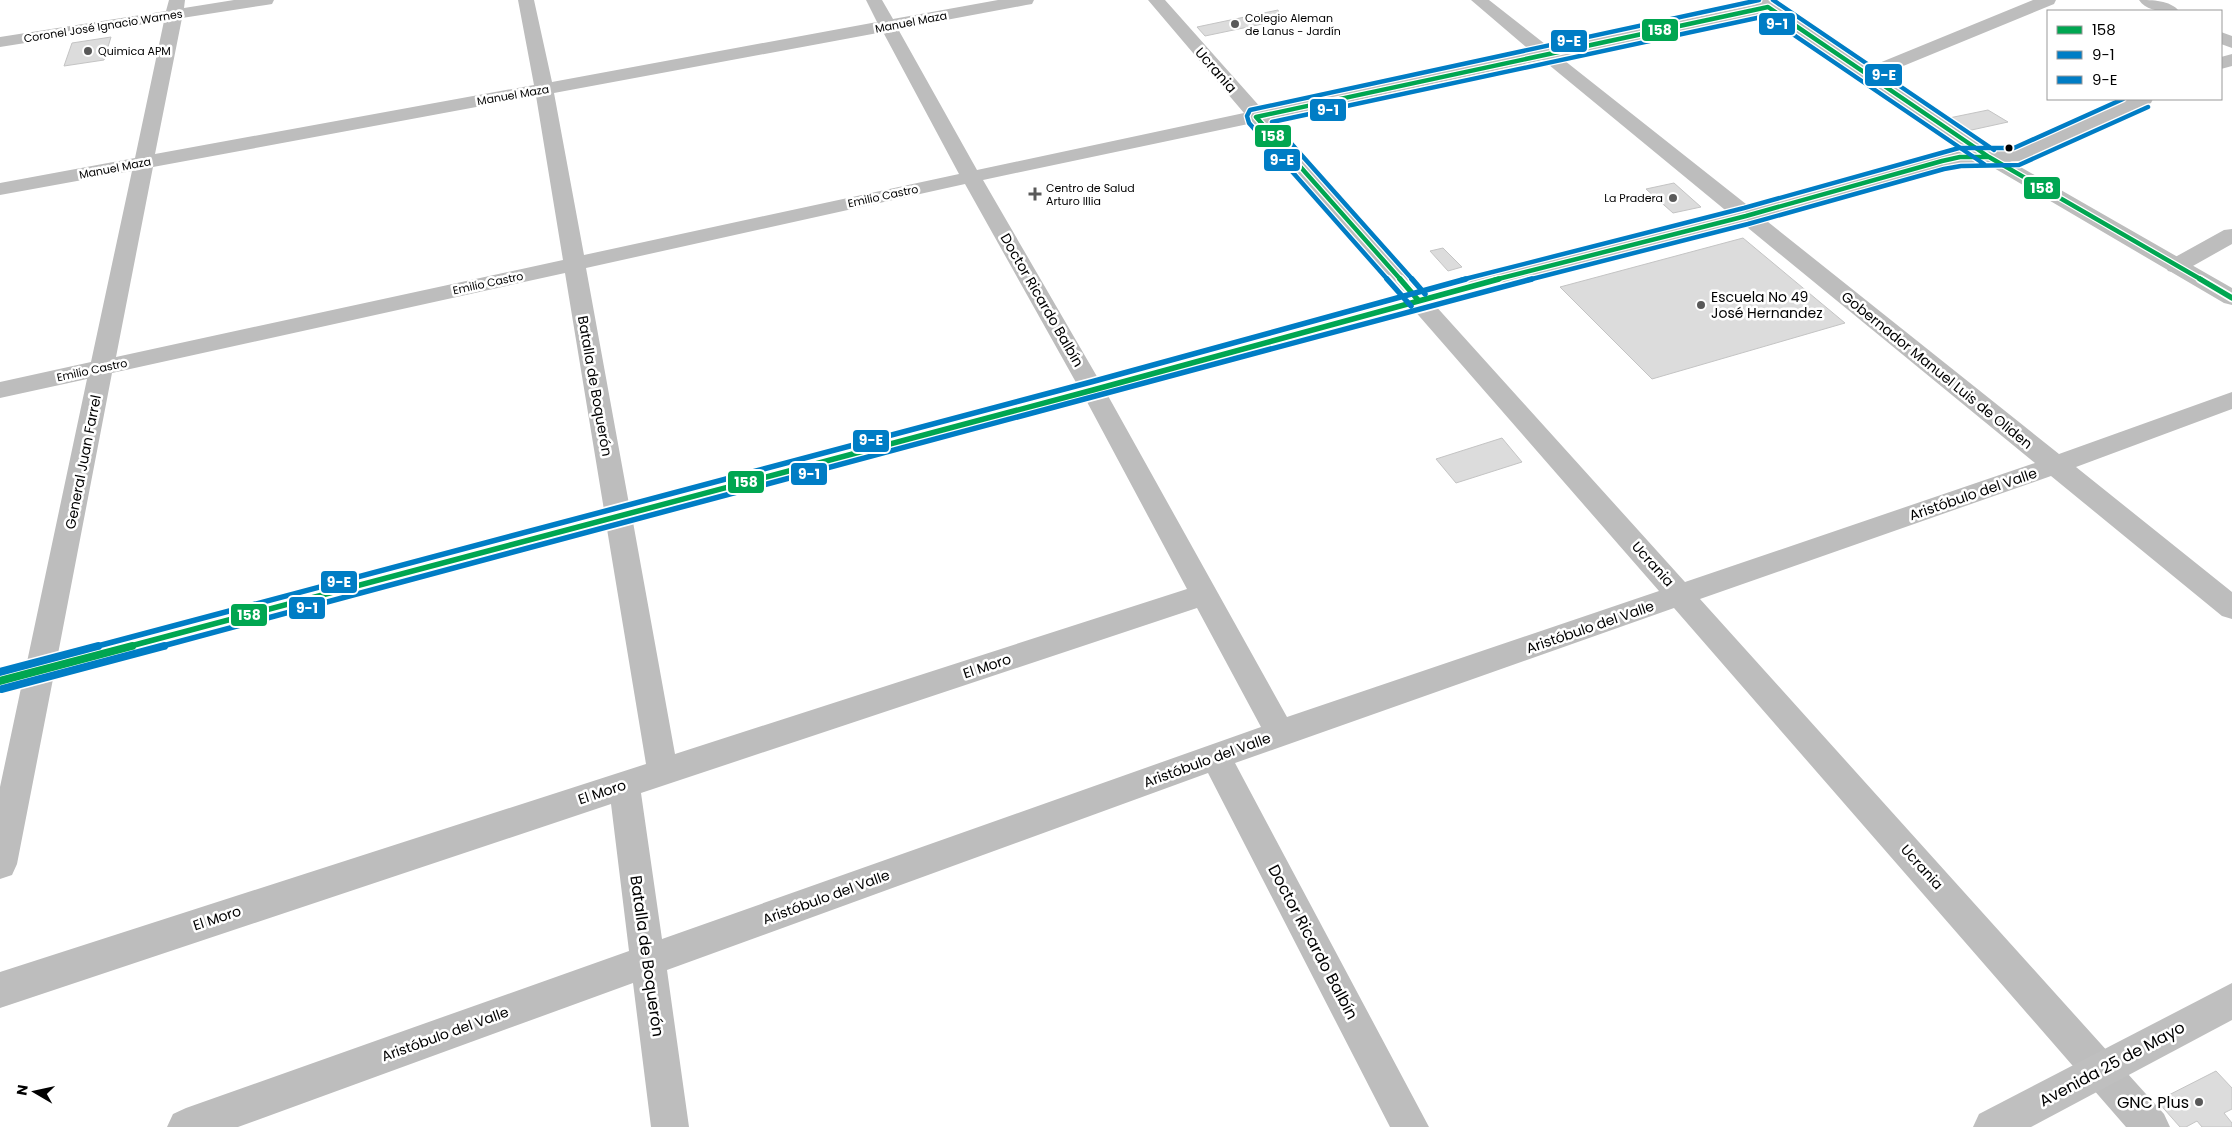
<svg xmlns="http://www.w3.org/2000/svg" width="2232" height="1127" font-family="Poppins,sans-serif">
<style>
.building{fill:#dcdcdc;stroke:#c4c4c4}
.lines{fill:none;stroke-linecap:round;stroke-linejoin:round}
.minor{fill:#bdbdbd;fill-rule:evenodd}
.tertiary{fill:#bdbdbd;fill-rule:evenodd}
.secondary{fill:#bfbfbf;fill-rule:evenodd}
.bus-1-far2-casing{stroke:#fff;stroke-width:7}
.bus-1-far1-casing{stroke:#fff;stroke-width:9}
.bus-1-casing{stroke:#fff;stroke-width:11}
.bus-2-far2-casing{stroke:#fff;stroke-width:7}
.bus-2-far1-casing{stroke:#fff;stroke-width:9}
.bus-2-casing{stroke:#fff;stroke-width:11}
.bus-3-far2-casing{stroke:#fff;stroke-width:7}
.bus-3-far1-casing{stroke:#fff;stroke-width:9}
.bus-3-casing{stroke:#fff;stroke-width:11}
.bus-1-far2{stroke:#00a651;stroke-width:4.5}
.bus-1-far1{stroke:#00a651;stroke-width:5.5}
.bus-1{stroke:#00a651;stroke-width:8}
.bus-2-far2{stroke:#007dc5;stroke-width:4.5}
.bus-2-far1{stroke:#007dc5;stroke-width:5.5}
.bus-2{stroke:#007dc5;stroke-width:8}
.bus-3-far2{stroke:#007dc5;stroke-width:4.5}
.bus-3-far1{stroke:#007dc5;stroke-width:5.5}
.bus-3{stroke:#007dc5;stroke-width:8}
.poi-dot{fill:#595959;stroke:#fff;stroke-width:2}
.bus-dot{fill:#000;stroke:#fff;stroke-width:2}
.labels{text-anchor:middle;dominant-baseline:central;stroke-width:5;stroke-linejoin:round;paint-order:stroke}
.far-poi-label{font-size:11px;fill:#000;stroke:#fff;text-anchor:start}
.far-street-label{font-size:11px;fill:#000;stroke:#fff}
.street-label{font-size:14px;fill:#000;stroke:#fff}
.poi-label{font-size:14px;fill:#000;stroke:#fff;text-anchor:start}
.near-street-label{font-size:16px;fill:#000;stroke:#fff}
.near-poi-label{font-size:16px;fill:#000;stroke:#fff;text-anchor:end}
.line-badge{stroke:#fff;stroke-width:2}
.badge-label{font-size:14px;text-anchor:middle;font-weight:bold;fill:#fff}
</style>
<rect width="100%" height="100%" fill="#fff"/>
<path class="building" d="M1278 10 1279 13 1266 16 1272 22 1205 36 1197 27Z
M111 37 104 60 64 66 72 43Z
M1988 110 2008 122 1967 131 1949 118Z
M1674 183 1701 207 1673 213 1646 189Z
M1743 238 1845 323 1652 379 1560 287Z
M1443 248 1462 267 1448 271 1430 251Z
M1502 438 1522 462 1456 483 1436 459Z
M2216 1071 2232 1088V1109L2224 1113 2232 1123V1127H2202L2197 1121 2186 1127H2180L2157 1101Z"/>
<g class="lines">
<path class="minor" d="M169 0H185L184 8 234 0H274L272 4 266 5 182 18 155 154 534 85 518 0H534L552 82 877 22 866 0H882L893 19 998 0H1034L1032 4 1026 5 898 29 977 170 1244 113 1148 0H1165L1262 109 1532 52 1471 0H1489L1550 48 1768 2 1774 3 1777 7 1774 11 1560 57 1751 208 1960 151H2013L2129 99H2153L2151 103 2023 161 1960 163 1763 218 2059 454 2232 392V409L2076 467 2232 592V619L2222 616 2051 476 1700 599 2164 1114 2170 1127H2126L1674 608 1235 763 1429 1127H1390L1208 773 667 970 689 1127H651L633 983 238 1127H167L173 1114 186 1108 629 951 611 804 0 1008V972L646 764 607 529 53 679 17 864 12 875 0 879V787L21 688 0 693V669L27 662 87 379 0 398V382L91 362 132 171 0 195V183L135 158 164 21 0 47V37L166 11ZM883 32 959 174 584 255 554 93ZM1543 60 1730 214 1423 292 1270 119ZM536 96 563 260 116 357 153 167ZM1253 123 1403 297 1099 380 983 180ZM965 184 1078 386 629 504 586 268ZM1742 223 2035 463 1685 582 1433 303ZM565 273 604 510 58 654 112 373ZM1413 309 1659 591 1287 717 1107 394ZM1086 400 1187 589 675 754 633 522ZM1197 608 1261 727 662 939 641 793Z
M2033 0H2056L2054 4 1874 78 1868 79 1862 78 1859 74 1862 70Z
M2139 0C2152 0 2170 0 2179 11 2165 12 2147 12 2139 0Z
M2221 32 2232 36V48L2221 44Z
M2232 54V66L2221 69V57Z
M2232 229V244L2184 271 2176 273 2168 271 2165 266 2168 261 2224 230Z"/>
<path class="tertiary" d="M1749 0H1768L1996 153 2232 288V305L2224 303 1982 161Z"/>
<path class="secondary" d="M2232 983V1020L2031 1127H1973L1979 1114Z"/>
<g class="bus-1-far2-casing">
<path id="bus-1-far2" d="M1401 280 1256 117 1768 7 1989 157 2202 280
M1494 280 1746 216 1942 161 1960 157H1989"/>
</g>
<g class="bus-1-far1-casing">
<path id="bus-1-far1" d="M1400 279 1418 300
M2200 279 2232 298
M127 647 1093 390 1499 279"/>
</g>
<g class="bus-1-casing">
<path id="bus-1" d="M0 681 132 646"/>
</g>
<g class="bus-2-far2-casing">
<path id="bus-2-far2" d="M1413 280 1272 122 1766 16 1984 164
M1528 280 1748 224 1944 169 1961 166 2019 165 2148 107"/>
</g>
<g class="bus-2-far1-casing">
<path id="bus-2-far1" d="M1412 279 1425 294
M159 647 1532 279"/>
</g>
<g class="bus-2-casing">
<path id="bus-2" d="M2 689 164 646"/>
</g>
<g class="bus-3-far2-casing">
<path id="bus-3-far2" d="M1773 0 1994 150
M1388 280 1249 123 1247 116 1250 110 1759 0
M1461 280 1744 208 1959 148H2014L2123 99"/>
</g>
<g class="bus-3-far1-casing">
<path id="bus-3-far1" d="M1387 279 1411 306
M94 647 1091 382 1466 279"/>
</g>
<g class="bus-3-casing">
<path id="bus-3" d="M0 672 98 646"/>
</g>
<use href="#bus-1-far2" class="bus-1-far2"/>
<use href="#bus-1-far1" class="bus-1-far1"/>
<use href="#bus-1" class="bus-1"/>
<use href="#bus-2-far2" class="bus-2-far2"/>
<use href="#bus-2-far1" class="bus-2-far1"/>
<use href="#bus-2" class="bus-2"/>
<use href="#bus-3-far2" class="bus-3-far2"/>
<use href="#bus-3-far1" class="bus-3-far1"/>
<use href="#bus-3" class="bus-3"/>
</g>
<g class="poi-dot">
<circle cx="1235" cy="24" r="5"/>
<circle cx="88" cy="51" r="5"/>
<path d="M1032.5 186.5h5v5h5v5h-5v5h-5v-5h-5v-5h5z"/>
<circle cx="1673" cy="198" r="5"/>
<circle cx="1701" cy="305" r="5"/>
<circle cx="2199" cy="1102" r="5"/>
</g>
<circle class="bus-dot" cx="2009" cy="148" r="4.5"/>
<g class="labels">
<g class="far-poi-label">
<text x="1245" y="18">Colegio Aleman<tspan x="1245" dy="13">de Lanus - Jardín</tspan></text>
<text x="98" y="51">Quimica APM</text>
<text x="1046" y="188">Centro de Salud<tspan x="1046" dy="13">Arturo Illia</tspan></text>
<text x="1663" y="198" text-anchor="end">La Pradera</text>
</g>
<g class="far-street-label">
<text transform="translate(911 22) rotate(-11)">Manuel Maza</text>
<text transform="translate(103 26) rotate(-9)">Coronel José Ignacio Warnes</text>
<text transform="translate(513 95) rotate(-10)">Manuel Maza</text>
<text transform="translate(115 168) rotate(-11)">Manuel Maza</text>
<text transform="translate(883 196) rotate(-12)">Emilio Castro</text>
<text transform="translate(488 283) rotate(-12)">Emilio Castro</text>
<text transform="translate(92 370) rotate(-12)">Emilio Castro</text>
</g>
<g class="street-label">
<text transform="translate(1216 70) rotate(49)">Ucrania</text>
<text transform="translate(1042 300) rotate(60)">Doctor Ricardo Balbín</text>
<text transform="translate(1937 370) rotate(39)">Gobernador Manuel Luis de Oliden</text>
<text transform="translate(595 386) rotate(80)">Batalla de Boquerón</text>
<text transform="translate(83 462) rotate(-79)">General Juan Farrel</text>
<text transform="translate(1973 494) rotate(-19)">Aristóbulo del Valle</text>
<text transform="translate(1653 564) rotate(48)">Ucrania</text>
<text transform="translate(1590 627) rotate(-19)">Aristóbulo del Valle</text>
<text transform="translate(987 666) rotate(-18)">El Moro</text>
<text transform="translate(1207 760) rotate(-20)">Aristóbulo del Valle</text>
<text transform="translate(602 792) rotate(-18)">El Moro</text>
<text transform="translate(1922 867) rotate(48)">Ucrania</text>
<text transform="translate(826 897) rotate(-20)">Aristóbulo del Valle</text>
<text transform="translate(217 918) rotate(-18)">El Moro</text>
<text transform="translate(445 1034) rotate(-20)">Aristóbulo del Valle</text>
</g>
<g class="poi-label">
<text x="1711" y="297">Escuela No 49<tspan x="1711" dy="16">José Hernandez</tspan></text>
</g>
<g class="near-street-label">
<text transform="translate(1313 942) rotate(62)">Doctor Ricardo Balbín</text>
<text transform="translate(647 956) rotate(82)">Batalla de Boquerón</text>
<text transform="translate(2112 1064) rotate(-28)">Avenida 25 de Mayo</text>
</g>
<g class="near-poi-label">
<text x="2189" y="1102">GNC Plus</text>
</g>
</g>
<g class="line-badge">
<rect x="1758" y="12" width="38" height="24" rx="5" fill="#007dc5"/>
<rect x="1641" y="18" width="38" height="24" rx="5" fill="#00a651"/>
<rect x="1550" y="29" width="38" height="24" rx="5" fill="#007dc5"/>
<rect x="1864" y="63" width="39" height="24" rx="5" fill="#007dc5"/>
<rect x="1309" y="98" width="38" height="24" rx="5" fill="#007dc5"/>
<rect x="1254" y="124" width="38" height="24" rx="5" fill="#00a651"/>
<rect x="1263" y="148" width="38" height="24" rx="5" fill="#007dc5"/>
<rect x="2023" y="176" width="38" height="24" rx="5" fill="#00a651"/>
<rect x="852" y="429" width="38" height="24" rx="5" fill="#007dc5"/>
<rect x="790" y="462" width="38" height="24" rx="5" fill="#007dc5"/>
<rect x="727" y="470" width="38" height="24" rx="5" fill="#00a651"/>
<rect x="320" y="570" width="38" height="24" rx="5" fill="#007dc5"/>
<rect x="288" y="596" width="38" height="24" rx="5" fill="#007dc5"/>
<rect x="230" y="603" width="38" height="24" rx="5" fill="#00a651"/>
</g>
<g class="badge-label">
<text x="1777" y="29">9-1</text>
<text x="1660" y="35">158</text>
<text x="1569" y="46">9-E</text>
<text x="1884" y="80">9-E</text>
<text x="1328" y="115">9-1</text>
<text x="1273" y="141">158</text>
<text x="1282" y="165">9-E</text>
<text x="2042" y="193">158</text>
<text x="871" y="445">9-E</text>
<text x="809" y="479">9-1</text>
<text x="746" y="487">158</text>
<text x="339" y="587">9-E</text>
<text x="307" y="613">9-1</text>
<text x="249" y="620">158</text>
</g>
<rect x="2047" y="10" width="175" height="90" fill="#ffffff" stroke="#999999"/>
<rect x="2057" y="26" width="25" height="8" fill="#00a651" stroke="#999999"/>
<text x="2092" y="35" font-size="15" fill="#000000">158</text>
<rect x="2057" y="51" width="25" height="8" fill="#007dc5" stroke="#999999"/>
<text x="2092" y="60" font-size="15" fill="#000000">9-1</text>
<rect x="2057" y="76" width="25" height="8" fill="#007dc5" stroke="#999999"/>
<text x="2092" y="85" font-size="15" fill="#000000">9-E</text>
<g transform="translate(35 1092) rotate(279)" stroke="#ffffff" stroke-width="4" paint-order="stroke">
<path d="M0-4L9 19L0 12L-9 19Z" fill="#000000"/>
<text y="-8" font-size="14" font-weight="bold" text-anchor="middle" fill="#000000">N</text>
</g>
</svg>
